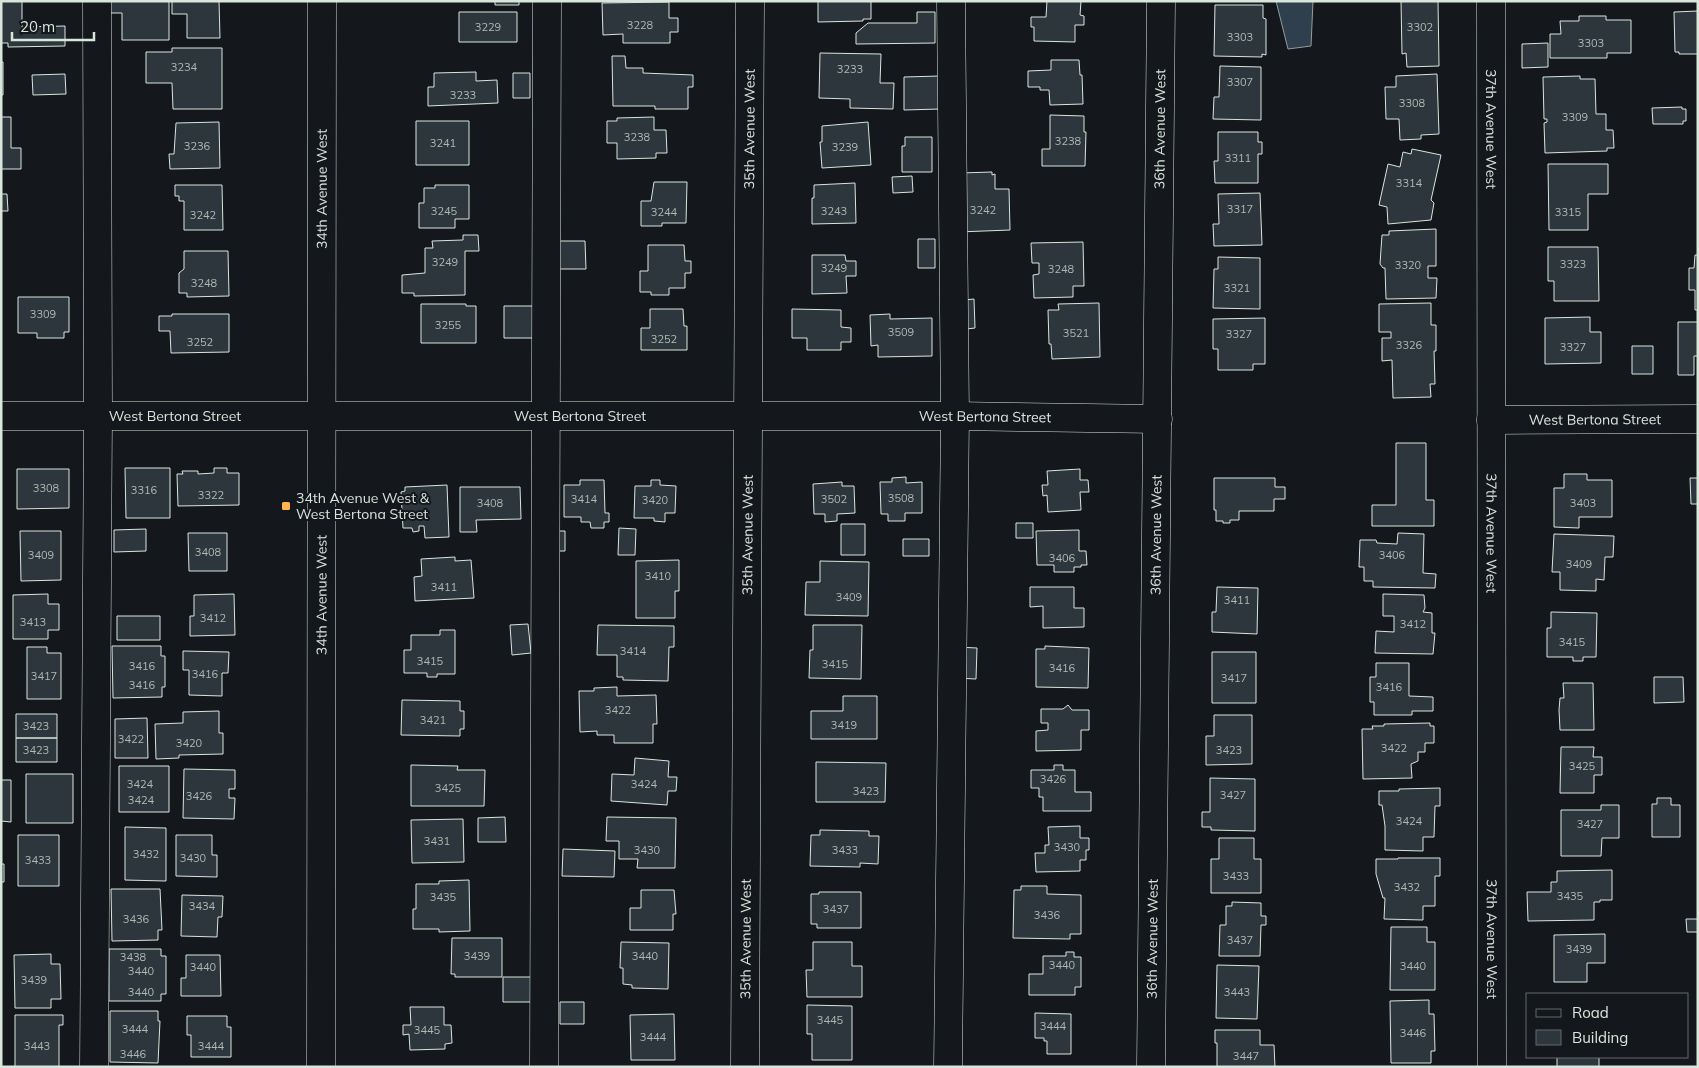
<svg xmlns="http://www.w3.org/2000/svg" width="1699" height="1068" font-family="Mulish,sans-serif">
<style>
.water{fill:#2f3f4d;stroke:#939e99}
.building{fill:#2c363c;stroke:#d8e6dc}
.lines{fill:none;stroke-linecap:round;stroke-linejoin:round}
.minor-casing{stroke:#d8e6dc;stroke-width:29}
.minor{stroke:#14181c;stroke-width:28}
.poi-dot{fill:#ffb74d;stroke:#14181c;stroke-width:2}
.labels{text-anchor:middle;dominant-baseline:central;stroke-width:4;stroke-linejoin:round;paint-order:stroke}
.number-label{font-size:11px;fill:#adbab4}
.street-label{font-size:14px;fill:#d8e6dc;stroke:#14181c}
.poi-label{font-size:14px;fill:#d8e6dc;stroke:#14181c;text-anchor:start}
</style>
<rect width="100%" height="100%" fill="#14181c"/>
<path class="water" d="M1276 1H1313L1311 46 1288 49Z"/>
<path class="building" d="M1 1H22V27L65 26V46L8 47V43H1Z
M100 1H169V40H122V13H100Z
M172 1H219L220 38H187V14H172Z
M495 1H519V5H495Z
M818 1H871V19H863V21L818 22Z
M1047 1H1081L1080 15 1084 16V25H1075V42L1034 41V27H1031V17H1046Z
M1401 1H1438L1439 66 1407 67 1406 53 1402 54Z
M669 2V18H678V32H670V43H623V34L603 35 602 3Z
M1215 5H1263V18L1266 19V55L1262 54V57L1214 56Z
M1698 11V54H1679V52H1675L1674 12Z
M459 12H517V42H459Z
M917 12H935V43L856 44V33L868 23H917Z
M1579 16H1606V20H1631V53H1607V58H1550V34H1561L1560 21H1579Z
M1548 43V67L1522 68V44Z
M172 48H222V109H173L172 83H146V52H172Z
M820 53 881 54 880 83H894L893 109 850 108V99L819 98Z
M612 56H625L626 68H643V73L693 75V87H688V109H655V106H613Z
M1051 60H1079L1080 75H1082L1083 104 1050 105 1049 90H1040V87H1028V71L1051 70Z
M1 62H3V95H1Z
M1220 66 1261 67V120L1213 119 1214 97H1219Z
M476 72V81L497 80 498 103 428 106V87H434V73Z
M513 73H530V98H513Z
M65 74 66 94 33 95 32 75Z
M1437 74 1439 134 1421 135V139L1400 140 1399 119H1386L1385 87H1396V76Z
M940 76V109L904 110V77Z
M1580 76V79H1595L1596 114H1606V130H1613L1614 148H1607V151L1545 153 1544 123 1547 122V119H1544L1543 77Z
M1682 107V109H1686V121H1683V124H1653L1652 108Z
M1050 115 1084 116V132H1086L1085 166H1042V149H1050Z
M1 117H11V148H21V169H1Z
M654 117V130H666L667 153H656V158L617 159V143H607V121H617V118Z
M416 121H469V165H416Z
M219 122 220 168 170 169 169 154H174L176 123Z
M868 122 871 165 822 168 820 142H822V126Z
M1218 132H1258V142H1262V154H1258V183H1215L1214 161H1218Z
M905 137H932V172H902V146H905Z
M1412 149 1441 155 1431 200 1434 203 1431 220 1388 224 1387 207 1379 205 1388 164 1400 167 1403 152 1411 154Z
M1548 164H1608V194H1588V230H1549Z
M992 172V175L995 174V189H1009L1010 230 958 232 960 173Z
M912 176 913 192 893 193 892 177Z
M654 182H687L686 223H662V226H641V201H651Z
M855 183 856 223 812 224V198H814V185Z
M175 185H222L223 230H184V201H179V196H175Z
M435 185H469V219H455V228H419V203H424V188H435Z
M1260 193 1262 245 1214 246 1213 224H1219L1218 194Z
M1 194H7L8 211H1Z
M1436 229V266H1428V278H1437L1436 298 1386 299 1385 268H1383L1380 264 1382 235H1389V231Z
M463 235H478L479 251H465V295L414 296V293H402V275L425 273V248H433L432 241 463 240Z
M918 239H935V268H918Z
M558 241H585L586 269H558Z
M1083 242 1084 286H1073V297L1034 298 1033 275 1039 274V263H1032L1031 243Z
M648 245H684L685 261H691V273H685V288H669V295H651V292H640V271H648Z
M1548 247H1598L1599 301H1554V281H1548Z
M184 251H228L229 296 187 297V293H179V273L184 269Z
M812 255H845L846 261H856V276H846L847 293 812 294Z
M1695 255H1698V310H1695V290H1689V268H1694Z
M1218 257 1260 258V309L1213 308 1214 269H1218Z
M18 297H69V332H64V338H37V333H18Z
M974 299 975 328 958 330 955 301Z
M1099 303 1100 357 1052 359 1051 344H1049L1048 310H1059L1058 304Z
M1431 303V325H1436V351H1434L1435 384H1430L1431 397 1393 398 1392 360 1382 361V338H1391V332H1379V304Z
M421 304H466V306H476V343H421Z
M504 306H535V338H504Z
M650 309H683L684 326H687V350H641V328H650Z
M792 309 841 310V327L851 328V342H841V350H807V338H792Z
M172 314H229V352L171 353 170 331H159V316H172Z
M890 314V319L932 318V356L878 357V345L871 346 870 315Z
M1590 317V332H1601V363L1545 364V318Z
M1265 318V364H1253V370H1218V349H1213V319Z
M1678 322H1698V356H1694V375H1678Z
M1632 346H1653V374H1632Z
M1396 443H1426V500H1434V526H1372V505H1396Z
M125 468H170V518H126Z
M214 468H227V473H239V505L178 506 177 474H183L182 471H198V474L214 473Z
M17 469H69V508L17 509Z
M1080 469V480H1088L1089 492H1080L1081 510 1048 512 1047 495 1043 496 1042 485H1048L1047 471Z
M1564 474H1587V480H1612V517H1579V528L1554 527V488H1564Z
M906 477V483L922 482V513H905V521H888V514H881L880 482H892V478Z
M1214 478H1275V487H1285V499H1274V511H1239V520H1230V523H1223V521H1216V510H1214Z
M1690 478H1698V504H1691Z
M580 480H604L605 513H609V522H604V528H591L590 522H581V517H564V485H580Z
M651 480H660V485L676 486 675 513H665V522L654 521V518H634L635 486H651Z
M842 482V486H854L855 513 837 514V521L825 522V514H814L813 484Z
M447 485 449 537 425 538 424 526H419V531L413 532 412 528H403L401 492 405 491V487Z
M460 487H520L521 519 476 520 477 532H460Z
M1016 523H1033V538H1016Z
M841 524H865V555H841Z
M619 528 636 529 635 555H618Z
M146 529V551L114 552V530Z
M1079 530V551H1086L1087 565H1081V567H1074V572H1054V565H1037L1036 531Z
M20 531H61V580L21 581Z
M548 531H565V551H549Z
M188 533H227V571H189Z
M1398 533 1424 534 1423 573 1436 574 1435 588 1373 587V581H1364V567H1359L1360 540H1376L1377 543 1397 544Z
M1554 534 1614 536 1613 557H1605L1604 580 1596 579V591L1560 590V572H1552Z
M903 539H929V556H903Z
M455 557V561L471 560 474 598 415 601 414 577 422 576 421 559Z
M679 560V591H675V618H636V561Z
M820 561 869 562 868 616 805 615 806 582H820Z
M1030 587H1074V608H1084V627L1043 628V606L1030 607Z
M1217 587 1258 588 1257 634 1212 632V612H1216Z
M48 594V604H59V630H48V639H13V595Z
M234 594 235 635 190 636V616H194V595Z
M1383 594 1424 595 1425 608 1423 612 1432 613V633H1435L1433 654 1375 653 1376 631 1394 632V616H1383Z
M1551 612 1597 613 1596 657H1583V661H1573V657H1547V628H1551Z
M117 616H160V640H117Z
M528 624 531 653 512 655 510 625Z
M598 625 674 626V647H669L668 681 623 680V677H617V655H597Z
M813 625H862L861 679 809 678 810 650H813Z
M440 630H455V674H437V677H427V673H404V650H411V635H440Z
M112 646H161V656H165V687H162V697L113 698Z
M1045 646 1089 648 1088 688 1036 687V649H1045Z
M27 647H47V653H61V699H27Z
M957 647 977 648 976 679 956 678Z
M183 651 229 652 228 673H222V696L189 695V670H183Z
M1212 652H1256V703H1212Z
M1376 663H1409V696L1433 697V711H1412V715H1374V702H1370V677H1376Z
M1654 677H1683L1684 702 1654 703Z
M1563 683H1593L1594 730H1560L1559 710 1560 698H1564Z
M617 687V696L656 695 657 724H653V743H614V735H597V731L580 732 579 691H594V688Z
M843 696H877V739H811V711H843Z
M402 700 460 701V711H464V729H460V736L401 735Z
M1068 705 1072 710H1089V730H1081V750L1036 751V731L1048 730V723H1041V709H1063Z
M219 711V733H223V754L179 755V758L156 759 155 724 183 723V712Z
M16 714H57V738H16Z
M1214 715H1252V764L1206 765V736H1214Z
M147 718 148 758H115V719Z
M1430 723V726H1434V743H1425V752H1418V761L1411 764 1412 778 1363 779 1362 729H1373L1372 726H1384V724Z
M16 738H57V762H16Z
M1561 747H1594L1593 757H1602V775H1594V793H1560Z
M635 758 669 761 668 777H677L676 791H668L667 805 611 801 612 774 634 775Z
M816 762 886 763 885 802H816Z
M411 765 458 766 457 770H485L484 806H411Z
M1054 765H1063V770H1075V792H1091V811H1043V797H1039V788H1031V770H1054Z
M119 766H169V812H119Z
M184 769 235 770V789H229V798H235L234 819 183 818Z
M26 774H73V823H26Z
M1210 778 1255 779V831L1211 830V827H1202V812H1210Z
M1 780H11V822L1 821Z
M1440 788V806H1435L1434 837H1423V851L1385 850V826L1382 805H1379V791H1399V789Z
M1657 798H1671V805H1680V837H1652V804H1657Z
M1601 805H1619V838H1602L1601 856H1561V810H1601Z
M505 817 506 842H478V818Z
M607 817 676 818 675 868H637L638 859H619V841H606Z
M463 819 464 862 412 863 411 820Z
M1080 826V838H1089V850H1086V860H1080V871L1036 872 1035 853H1045V845H1049L1048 827Z
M125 827 166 828V881L125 880Z
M820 830 869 831V836H879L878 864 860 863V867L810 866 811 835H820Z
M18 835H59V886H18Z
M176 835H212V855H217V877L176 876Z
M1219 838H1254V859H1261V893H1211V859H1219Z
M563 849 615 851 614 877 562 876Z
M1398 858H1440V876H1435V906H1423V920L1384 919 1385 898H1383L1376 874V859H1398Z
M1 864H4V882H1Z
M1612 870V900H1600V902H1594V920L1528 921 1527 892H1551V882H1557V871Z
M469 880 470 931 439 932V929H413V909H416V884H439V881Z
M1021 886H1047V894L1081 895V934H1070V939L1013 938 1014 890H1021Z
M111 889H160L162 930H158V940L112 941Z
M641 890H674L676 914H673V930H630V908H641Z
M819 892H861V928H817V924H811V894H819Z
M182 895 223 896 222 917H218L217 937 181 936Z
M1232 902 1261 903V916H1266V925H1261L1260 956H1219L1220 925H1226V906H1232Z
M1686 919H1698V932H1687Z
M1391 927H1427V942H1435V990H1390Z
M1605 934V963H1587V982H1554V935Z
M452 938H502V977H455V974H451Z
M621 942 669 943 668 989 632 988V985L623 984V968H620Z
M813 942H852V966H862V997H807L806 970H813Z
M109 949H161V956H166V994H161V1001H109Z
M1066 952H1074V957H1081V987H1075V995H1029V974H1043V956H1066Z
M51 954V964H60L61 999H51V1008H15L14 955Z
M186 955H220L221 996H181V978H186Z
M1217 965 1259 966 1257 1019 1216 1018Z
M503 977H531V1002H503Z
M1429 1000V1014H1434L1435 1051H1431V1063H1391L1390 1001Z
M560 1002H584V1024H560Z
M807 1005 852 1006V1060H812V1034H807Z
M410 1007H444V1025H451L452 1043 445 1044V1049L410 1050 409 1034 403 1035V1025H411Z
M110 1011H158V1021H160L158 1063 110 1062Z
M1035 1013 1071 1014V1054H1047V1041H1044V1038H1035Z
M674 1014 675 1060H631L630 1015Z
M15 1015H63V1025H59V1067H15Z
M187 1016H227V1027H231V1057H191V1035H187Z
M1215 1030H1260V1045H1274L1275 1067H1217V1043H1215Z
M1557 1057H1599V1067H1557Z"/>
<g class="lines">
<g class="minor-casing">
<g id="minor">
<path id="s1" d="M1491 1 1492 1067"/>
<path id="s2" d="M1 416H955L1158 419"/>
<path id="s3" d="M1491 420 1698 419"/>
<path d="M94 1067 98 417 97 1"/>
<path id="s4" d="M321 1067 322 1"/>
<path d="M544 1067 547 1"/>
<path id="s5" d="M745 1067 750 1"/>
<path d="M948 1067 955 416 951 1"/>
<path id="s6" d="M1151 1067 1161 1"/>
</g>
</g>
<use href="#minor" class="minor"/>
</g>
<rect class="poi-dot" x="281" y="501" width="10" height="10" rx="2.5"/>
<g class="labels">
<g class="number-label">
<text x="640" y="25">3228</text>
<text x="488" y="27">3229</text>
<text x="1420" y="27">3302</text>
<text x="1240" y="37">3303</text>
<text x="1591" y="43">3303</text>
<text x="184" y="67">3234</text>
<text x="850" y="69">3233</text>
<text x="1240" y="82">3307</text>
<text x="463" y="95">3233</text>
<text x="1412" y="103">3308</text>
<text x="1575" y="117">3309</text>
<text x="637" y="137">3238</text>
<text x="1068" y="141">3238</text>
<text x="443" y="143">3241</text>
<text x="197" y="146">3236</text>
<text x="845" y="147">3239</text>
<text x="1238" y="158">3311</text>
<text x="1409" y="183">3314</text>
<text x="1240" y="209">3317</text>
<text x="983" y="210">3242</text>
<text x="444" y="211">3245</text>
<text x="834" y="211">3243</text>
<text x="664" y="212">3244</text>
<text x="1568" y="212">3315</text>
<text x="203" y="215">3242</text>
<text x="445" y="262">3249</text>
<text x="1573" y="264">3323</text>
<text x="1408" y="265">3320</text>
<text x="834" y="268">3249</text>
<text x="1061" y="269">3248</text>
<text x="204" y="283">3248</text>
<text x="1237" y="288">3321</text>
<text x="43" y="314">3309</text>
<text x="448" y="325">3255</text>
<text x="901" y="332">3509</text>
<text x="1076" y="333">3521</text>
<text x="1239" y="334">3327</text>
<text x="664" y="339">3252</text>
<text x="200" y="342">3252</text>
<text x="1409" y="345">3326</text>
<text x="1573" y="347">3327</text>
<text x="46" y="488">3308</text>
<text x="144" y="490">3316</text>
<text x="211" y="495">3322</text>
<text x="901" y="498">3508</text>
<text x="584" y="499">3414</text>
<text x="834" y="499">3502</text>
<text x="655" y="500">3420</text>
<text x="490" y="503">3408</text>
<text x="1583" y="503">3403</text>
<text x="208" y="552">3408</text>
<text x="41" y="555">3409</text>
<text x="1392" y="555">3406</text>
<text x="1062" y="558">3406</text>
<text x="1579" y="564">3409</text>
<text x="658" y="576">3410</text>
<text x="444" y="587">3411</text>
<text x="849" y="597">3409</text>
<text x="1237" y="600">3411</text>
<text x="213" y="618">3412</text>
<text x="33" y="622">3413</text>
<text x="1413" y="624">3412</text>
<text x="1572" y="642">3415</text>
<text x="633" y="651">3414</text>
<text x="430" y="661">3415</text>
<text x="835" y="664">3415</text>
<text x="142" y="666">3416</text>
<text x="1062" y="668">3416</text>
<text x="205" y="674">3416</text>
<text x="44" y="676">3417</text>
<text x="1234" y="678">3417</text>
<text x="142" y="685">3416</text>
<text x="1389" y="687">3416</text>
<text x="618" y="710">3422</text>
<text x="433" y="720">3421</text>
<text x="844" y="725">3419</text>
<text x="36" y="726">3423</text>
<text x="131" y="739">3422</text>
<text x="189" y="743">3420</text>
<text x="1394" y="748">3422</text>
<text x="36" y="750">3423</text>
<text x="1229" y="750">3423</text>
<text x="1582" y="766">3425</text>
<text x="1053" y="779">3426</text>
<text x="140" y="784">3424</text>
<text x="644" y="784">3424</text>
<text x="448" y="788">3425</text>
<text x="866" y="791">3423</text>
<text x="1233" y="795">3427</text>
<text x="199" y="796">3426</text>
<text x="141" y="800">3424</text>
<text x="1409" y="821">3424</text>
<text x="1590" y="824">3427</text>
<text x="437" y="841">3431</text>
<text x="1067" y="847">3430</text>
<text x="647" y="850">3430</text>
<text x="845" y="850">3433</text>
<text x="146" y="854">3432</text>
<text x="193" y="858">3430</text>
<text x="38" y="860">3433</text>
<text x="1236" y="876">3433</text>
<text x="1407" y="887">3432</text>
<text x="1570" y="896">3435</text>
<text x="443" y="897">3435</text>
<text x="202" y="906">3434</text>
<text x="836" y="909">3437</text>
<text x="1047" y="915">3436</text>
<text x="136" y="919">3436</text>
<text x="1240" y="940">3437</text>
<text x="1579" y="949">3439</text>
<text x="477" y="956">3439</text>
<text x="645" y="956">3440</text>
<text x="133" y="957">3438</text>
<text x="1062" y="965">3440</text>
<text x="1413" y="966">3440</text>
<text x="203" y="967">3440</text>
<text x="141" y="971">3440</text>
<text x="34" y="980">3439</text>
<text x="141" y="992">3440</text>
<text x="1237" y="992">3443</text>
<text x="830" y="1020">3445</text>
<text x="1053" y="1026">3444</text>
<text x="135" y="1029">3444</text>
<text x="427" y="1030">3445</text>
<text x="1413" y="1033">3446</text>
<text x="653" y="1037">3444</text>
<text x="37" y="1046">3443</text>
<text x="211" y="1046">3444</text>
<text x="133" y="1054">3446</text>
<text x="1246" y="1056">3447</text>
</g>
<g class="street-label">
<text stroke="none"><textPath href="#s5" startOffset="938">35th Avenue West</textPath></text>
<text stroke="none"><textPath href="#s6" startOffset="938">36th Avenue West</textPath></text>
<text stroke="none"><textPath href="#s1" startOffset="128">37th Avenue West</textPath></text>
<text stroke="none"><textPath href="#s4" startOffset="878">34th Avenue West</textPath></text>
<text stroke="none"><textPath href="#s2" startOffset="579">West Bertona Street</textPath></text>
<text stroke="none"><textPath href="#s2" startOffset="174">West Bertona Street</textPath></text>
<text stroke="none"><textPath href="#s2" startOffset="984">West Bertona Street</textPath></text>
<text stroke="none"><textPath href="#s3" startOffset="104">West Bertona Street</textPath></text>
<text stroke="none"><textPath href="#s5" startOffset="532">35th Avenue West</textPath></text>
<text stroke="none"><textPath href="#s6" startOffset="532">36th Avenue West</textPath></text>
<text stroke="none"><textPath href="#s1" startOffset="532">37th Avenue West</textPath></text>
<text stroke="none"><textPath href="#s4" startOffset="472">34th Avenue West</textPath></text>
<text stroke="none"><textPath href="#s5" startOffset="128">35th Avenue West</textPath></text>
<text stroke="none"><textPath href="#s6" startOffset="128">36th Avenue West</textPath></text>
<text stroke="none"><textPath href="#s1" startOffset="938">37th Avenue West</textPath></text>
</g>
<g class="poi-label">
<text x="296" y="498">34th Avenue West &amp;<tspan x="296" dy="16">West Bertona Street</tspan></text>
</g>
</g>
<rect width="1699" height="1068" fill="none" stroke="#d8e6dc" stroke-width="5"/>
<rect x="1526" y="993" width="162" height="65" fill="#14181c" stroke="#626a69"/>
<rect x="1536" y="1009" width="25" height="8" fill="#14181c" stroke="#626a69"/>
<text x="1572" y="1018" font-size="15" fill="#d8e6dc">Road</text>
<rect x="1536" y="1030" width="25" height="15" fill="#2c363c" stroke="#626a69"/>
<text x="1572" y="1043" font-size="15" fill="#d8e6dc">Building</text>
<path d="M12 32v8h82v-8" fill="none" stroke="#d8e6dc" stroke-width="2.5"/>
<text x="20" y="32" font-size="15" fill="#d8e6dc" stroke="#14181c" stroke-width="4" paint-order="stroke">20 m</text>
</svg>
